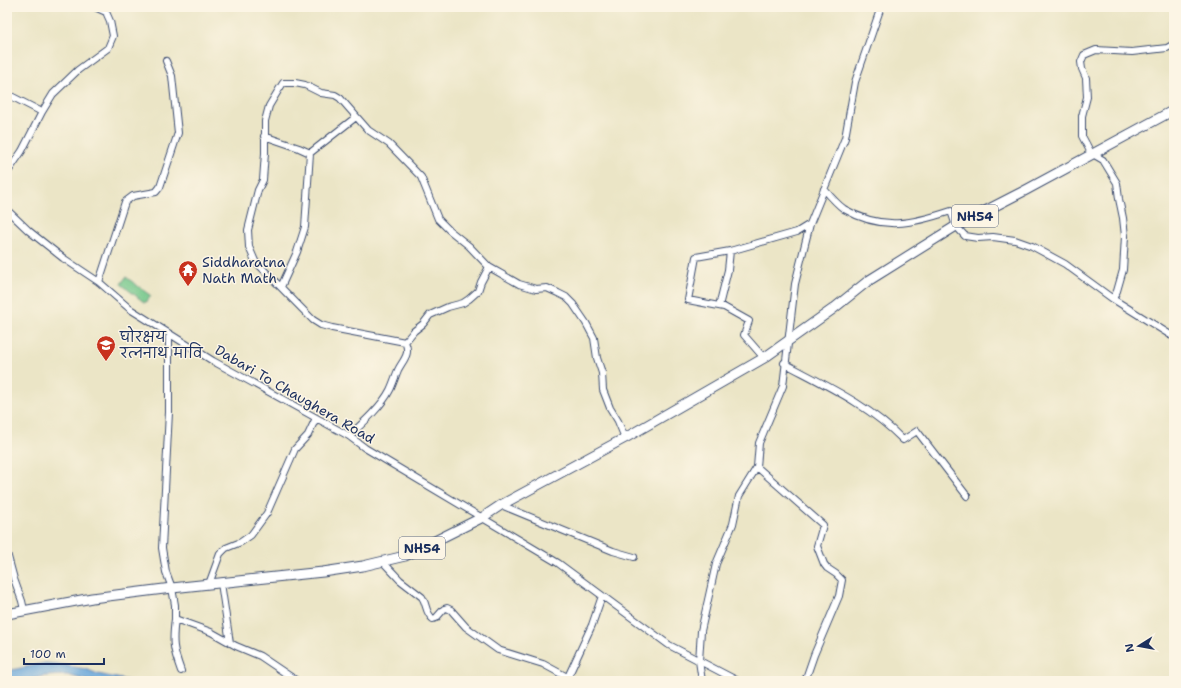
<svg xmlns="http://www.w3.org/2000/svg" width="1181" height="688" font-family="'Shantell Sans','Playpen Sans Deva',sans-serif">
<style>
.green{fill:#74c78b;stroke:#487b74}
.water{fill:#67a6da;stroke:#416a9c}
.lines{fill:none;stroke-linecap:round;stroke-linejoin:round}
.street-casing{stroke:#3a4a6e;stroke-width:8}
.primary-casing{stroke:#3a4a6e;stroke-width:11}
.street{stroke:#fff;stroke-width:6}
.primary{stroke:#fff;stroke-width:9}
.labels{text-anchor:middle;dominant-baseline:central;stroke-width:3;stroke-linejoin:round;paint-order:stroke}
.shield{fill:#fcf5e5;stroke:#5e6a86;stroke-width:1}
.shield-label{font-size:13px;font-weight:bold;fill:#1b2f5e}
.poi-label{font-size:14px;fill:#1b2f5e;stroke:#fcf5e5;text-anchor:start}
.street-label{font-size:14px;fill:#1b2f5e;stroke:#fcf5e5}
</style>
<rect width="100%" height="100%" fill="#fcf5e5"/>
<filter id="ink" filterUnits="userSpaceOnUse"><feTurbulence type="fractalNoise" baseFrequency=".025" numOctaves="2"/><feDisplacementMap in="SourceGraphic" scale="8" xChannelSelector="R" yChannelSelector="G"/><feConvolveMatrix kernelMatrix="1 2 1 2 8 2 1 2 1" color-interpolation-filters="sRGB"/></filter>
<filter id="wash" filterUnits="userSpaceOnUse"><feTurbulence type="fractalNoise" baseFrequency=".012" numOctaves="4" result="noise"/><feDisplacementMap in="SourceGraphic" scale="16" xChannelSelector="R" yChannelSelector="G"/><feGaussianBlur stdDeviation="0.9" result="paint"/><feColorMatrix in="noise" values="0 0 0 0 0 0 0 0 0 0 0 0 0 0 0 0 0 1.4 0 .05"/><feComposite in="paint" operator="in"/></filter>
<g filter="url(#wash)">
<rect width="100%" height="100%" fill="#ebe5c6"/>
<path class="green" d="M126 277 151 296 145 303 121 284Z"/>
<path class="water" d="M45 663 58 664 86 669 98 674 131 681H89L67 675 45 676 23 681H7V671Z"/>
</g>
<g filter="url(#ink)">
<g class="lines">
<g class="street-casing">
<path id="street" d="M7 94 42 112
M264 136 299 148 310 153 305 227 297 252 281 287
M310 153 356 117
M7 173 22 151 42 112 53 94 78 70 108 48 113 36 110 21 106 12 95 7
M824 189C830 196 837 204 844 209 882 231 912 224 951 211L956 226 965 236 978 238 993 237 1015 240 1032 246 1065 264 1113 299 1169 334 1174 335
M7 210 29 231 63 258 99 282 130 309 213 361 349 436 365 448 558 563 669 645 738 681
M99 282 125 202 133 196 156 192 160 187 178 133 172 76 166 61
M1113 299 1117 291 1123 270 1125 236 1123 218 1119 199 1117 183 1103 160 1091 153 1082 136V116L1087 97 1086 78 1082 69 1081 62 1084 55 1096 50 1132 52 1167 48 1174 44
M719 306 728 270 730 251
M169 334V412L162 548 166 572 172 588 175 605V619L211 632 236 646 260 656 297 681
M405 342 414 331 423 324 430 315 448 307 463 303 469 299 478 291 481 282 489 267
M764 358 744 335 749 321 724 307 688 300 696 257 730 251 797 232 810 224
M784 363C827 386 869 405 903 440L917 431 967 496
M349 436C362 424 382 406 390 390 393 384 395 377 398 370 403 360 411 354 405 342L332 328 321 325 313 320 255 261 249 247 248 230 258 190 263 180 265 153V121L269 106 278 91 283 83H295L305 85 321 93 335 95 340 98 368 130 389 144 421 177 438 219 449 230 469 246 489 267 519 284 536 289 547 288 558 293 566 297 573 304 586 323 594 338 597 358 602 373 603 390 610 408 618 421 625 438
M757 467 823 525 817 546 824 564 827 568 836 574 842 580 839 596 814 655 805 681
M501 505 613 551 634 557
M7 553 14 579 22 601 24 610
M383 562 400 580 422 597C427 604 425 613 433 619L436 618 444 609 447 608 451 610 466 627 498 650 543 664 567 677 572 681
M221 583 230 643
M209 584 220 554 226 548 241 542 251 535 267 513 295 449 308 435 316 418
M175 619C172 643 173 649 181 671
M567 679 592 625 602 596
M702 681 699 661 701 631 716 564 733 524 739 496 757 467 759 443 783 386 795 284 810 224 845 138 855 82 881 7"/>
</g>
<g class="primary-casing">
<path id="primary" d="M7 614 92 598 172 588 323 572 363 566 405 556 483 517 501 505 625 438 764 358 833 309 868 281 956 226 1026 190 1174 110"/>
</g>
<use href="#street" class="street"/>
<use href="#primary" class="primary"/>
</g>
</g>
<defs>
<g id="temple-pin" transform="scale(1)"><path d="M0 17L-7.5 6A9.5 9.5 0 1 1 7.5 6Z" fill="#c8321e" stroke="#fcf5e5"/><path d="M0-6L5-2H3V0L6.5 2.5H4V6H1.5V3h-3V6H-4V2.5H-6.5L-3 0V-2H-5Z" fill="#fff"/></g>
<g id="school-pin" transform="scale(1)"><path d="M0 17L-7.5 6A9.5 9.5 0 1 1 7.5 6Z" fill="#c8321e" stroke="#fcf5e5"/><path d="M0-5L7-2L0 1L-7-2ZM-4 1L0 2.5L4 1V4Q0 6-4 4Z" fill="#fff"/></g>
</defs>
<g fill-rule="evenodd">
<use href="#temple-pin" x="188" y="270"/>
<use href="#school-pin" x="106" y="345"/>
</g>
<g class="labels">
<g class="shield">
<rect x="952" y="205" width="46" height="22" rx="3"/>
<rect x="399" y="537" width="46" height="22" rx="3"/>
</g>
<g class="shield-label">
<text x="975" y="216">NH54</text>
<text x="422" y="548">NH54</text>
</g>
<g class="poi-label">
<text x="202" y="262">Siddharatna<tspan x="202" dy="16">Nath Math</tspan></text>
<text x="120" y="337">घोरक्षय<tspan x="120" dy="16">रत्ननाथ मावि</tspan></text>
</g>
<g class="street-label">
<text transform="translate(295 394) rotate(30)">Dabari To Chaughera Road</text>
</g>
</g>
<rect width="1181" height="688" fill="none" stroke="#fcf5e5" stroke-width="24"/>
<g transform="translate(1139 646) rotate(259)" stroke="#fcf5e5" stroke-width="3" paint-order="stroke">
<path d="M0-3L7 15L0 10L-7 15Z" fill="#1b2f5e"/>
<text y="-6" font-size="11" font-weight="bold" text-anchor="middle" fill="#1b2f5e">N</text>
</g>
<path d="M24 658v6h80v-6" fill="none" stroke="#1b2f5e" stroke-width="2"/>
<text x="30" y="658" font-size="12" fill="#1b2f5e" stroke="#fcf5e5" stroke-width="3" paint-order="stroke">100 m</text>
</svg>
